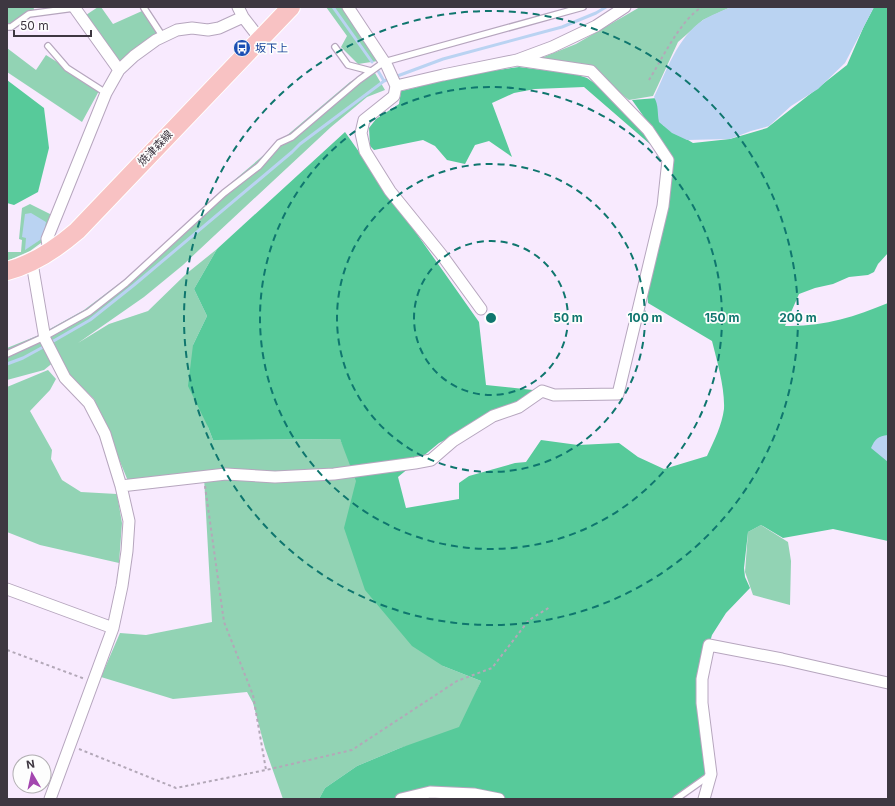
<svg xmlns="http://www.w3.org/2000/svg" width="895" height="806" font-family="Inter,'Noto Sans JP',sans-serif">
<style>
.green{fill:#92d3b4}
.forest{fill:#57ca9a}
.water{fill:#bad3f2}
.lines{fill:none;stroke-linecap:round;stroke-linejoin:round}
.stream{stroke:#bad3f2;stroke-width:3}
.lane-casing{stroke:#b6a6be;stroke-width:8}
.street-casing{stroke:#b6a6be;stroke-width:13}
.primary-casing{stroke:#fff;stroke-width:20}
.path{stroke:#b3a8b8;stroke-width:2;stroke-dasharray:3 3;stroke-linecap:butt}
.lane{stroke:#fff;stroke-width:5.5}
.street{stroke:#fff;stroke-width:11}
.primary{stroke:#f8c2c3;stroke-width:18}
.ring{fill:none;stroke:#0f766e;stroke-width:2;stroke-dasharray:7 5}
.labels{text-anchor:middle;dominant-baseline:central;stroke-width:3.5;stroke-linejoin:round;paint-order:stroke}
.transit-label{font-size:11px;fill:#164399;stroke:#fdfdfd;text-anchor:start}
.street-label{font-size:11px;fill:#3e3741;stroke:#fdfdfd}
.centre{fill:#0f766e;stroke:#fdfdfd;stroke-width:2}
.ring-label{font-size:12px;text-anchor:middle;font-weight:bold;fill:#0f766e;stroke:#fdfdfd;stroke-width:3.5;stroke-linejoin:round;paint-order:stroke}
</style>
<rect width="100%" height="100%" fill="#f8eafe"/>
<path class="green" d="M7 7H33L35 11 11 25 7 33Z
M98 7H101L113 24 142 11 159 34 120 64 86 15Z
M326 7H342L378 58V61L358 64 341 47 347 36Z
M640 7H731L703 20 678 42 653 96 629 100 591 71 570 69 541 58 576 44Z
M7 48 36 70 46 55 100 89 82 122 7 72Z
M375 73 385 90 367 97 331 127 215 235 183 265 144 297 78 343 109 324 148 311 186 274 217 249 194 289 207 316 193 345 208 427 213 440 340 439 443 666 481 681 459 732 400 748 357 766 325 788 319 799H283L265 748 253 703 247 692 173 699 101 677 120 633 146 635 212 622 204 477 128 481 94 399 70 375 60 357 44 370 7 380V348L39 335 84 310 153 258 206 204 350 82 362 75Z
M30 204 52 215 45 240 30 251 7 261V252H21L22 240 19 239 22 208Z
M48 370 56 379 50 390 30 411 52 450 51 459 62 480 81 492 117 494 122 523 119 563 40 545 7 532V387Z
M761 525 788 542 791 561 790 605 753 595 745 572 748 532Z"/>
<path class="forest" d="M874 7H888V253L878 264 874 272 868 275 849 277 833 284 815 288 799 294 785 326C823 327 854 317 888 303V541L833 529 783 538 761 525 748 532 744 568 745 577 750 588 726 613 712 635 709 645 702 703 711 774 676 799H319L325 788 357 766 400 748 459 727 481 681 443 666 412 646 365 590 344 528 356 481 340 439 213 440 208 427 188 386 193 345 207 316 194 289 217 249 345 132 479 322 486 385 542 391 439 443 398 477 406 508 459 499V483L469 476 515 463 526 462 541 440 578 445 619 443 638 457 664 469 707 456C714 441 722 425 724 409 725 388 717 361 712 341L648 303 646 281 671 155 632 100 657 98 663 125 693 143 730 139 767 128 847 65 864 26Z
M519 67 575 74 587 78 604 90 638 125 666 158 584 87 535 89 514 93 492 103 512 157 489 141 475 145 465 164 447 160 435 146 423 140 374 150 370 146 369 128 376 119 399 104 401 91C412 89 420 86 431 83 459 76 489 71 519 67Z
M7 80 44 108 49 148 38 192 14 205 7 203Z"/>
<path class="water" d="M731 7H874L845 63 818 89 791 106 769 126 751 131 730 139 687 140 672 133 659 122C657 112 659 106 654 97 667 70 677 38 703 20 711 15 722 11 731 7Z
M31 213 46 222 43 238 25 250 26 238 22 237 25 214Z
M888 435V462L871 448C875 439 878 436 888 435Z"/>
<g class="lines">
<path class="stream" d="M333 7 372 62
M378 71 384 81
M50 343 90 320 134 285 292 152 300 144 384 81 443 59 562 27 596 13 606 7
M7 364 23 358 45 346"/>
<g class="lane-casing">
<path id="lane" d="M144 8 163 37
M7 27H11L29 14 74 8
M48 46 67 68 106 93
M335 47 348 65 371 71
M7 354 44 337 89 312 126 283 224 193 259 166 279 143 292 137 359 80 384 62 583 7
M676 799 710 775"/>
</g>
<g class="street-casing">
<path id="street" d="M74 7 119 70
M238 7 243 17 260 39
M348 7 387 66 396 86 394 96 364 120 361 133 365 151 390 191 441 254 481 309
M396 86 443 75 517 60 552 47 596 26 625 7
M49 252 47 239 106 93 119 70 134 56 156 40 177 30 192 28 208 30 219 28 243 17
M32 263 45 339 65 378 89 403 105 434 121 486 129 521 127 551 122 586 113 628 50 799
M121 486 226 474 275 477 334 474 415 463 431 460 453 441 493 416 519 407 542 391 554 395 618 394 663 206 668 160 648 130 591 71 517 60
M7 589 113 628
M401 799 430 792 474 794 499 799
M704 799 711 774 702 703V679L709 645 782 659 888 683"/>
</g>
<g class="primary-casing">
<path id="primary" d="M7 271C34 264 56 249 77 231L291 7"/>
</g>
<path class="path" d="M649 80C662 59 681 19 702 7
M205 486 224 622 253 695 266 770
M7 650 85 679
M79 749 176 788 266 770 352 750 457 681 492 668 529 620 550 607"/>
<use href="#lane" class="lane"/>
<use href="#street" class="street"/>
<use href="#primary" class="primary"/>
</g>
<g class="ring">
<circle cx="491" cy="318" r="77"/>
<circle cx="491" cy="318" r="154"/>
<circle cx="491" cy="318" r="231"/>
<circle cx="491" cy="318" r="307"/>
</g>
<defs>
<g id="bus-disc" transform="scale(0.9)"><circle r="9.5" fill="#1a4fb4" stroke="#fdfdfd"/><path d="M-5-6H5V4H4V6H2V4H-2V6H-4V4H-5ZM-3.5-4V0h7V-4ZM-3.5 1.2v1.5H-2V1.2ZM2 1.2v1.5H3.5V1.2Z" fill="#fff"/></g>
</defs>
<g fill-rule="evenodd">
<use href="#bus-disc" x="242" y="48"/>
</g>
<g class="labels">
<g class="transit-label">
<text x="255" y="48">坂下上</text>
</g>
<g class="street-label">
<text transform="translate(155 148) rotate(-46)">焼津森線</text>
</g>
</g>
<circle cx="491" cy="318" r="6" class="centre"/>
<g class="ring-label">
<text x="568" y="322">50 m</text>
<text x="645" y="322">100 m</text>
<text x="722" y="322">150 m</text>
<text x="798" y="322">200 m</text>
</g>
<rect width="895" height="806" fill="none" stroke="#3e3741" stroke-width="16"/>
<g transform="translate(32 774) rotate(351)"><circle r="19" fill="#fdfdfd" stroke="#b1aeb2"/>
<path d="M0-3L7 15L0 10L-7 15Z" fill="#a346af"/>
<text y="-6" font-size="11" font-weight="bold" text-anchor="middle" fill="#3e3741">N</text>
</g>
<path d="M14 30v6h77v-6" fill="none" stroke="#3e3741" stroke-width="2"/>
<text x="20" y="30" font-size="12" fill="#3e3741" stroke="#fdfdfd" stroke-width="3" paint-order="stroke">50 m</text>
</svg>
